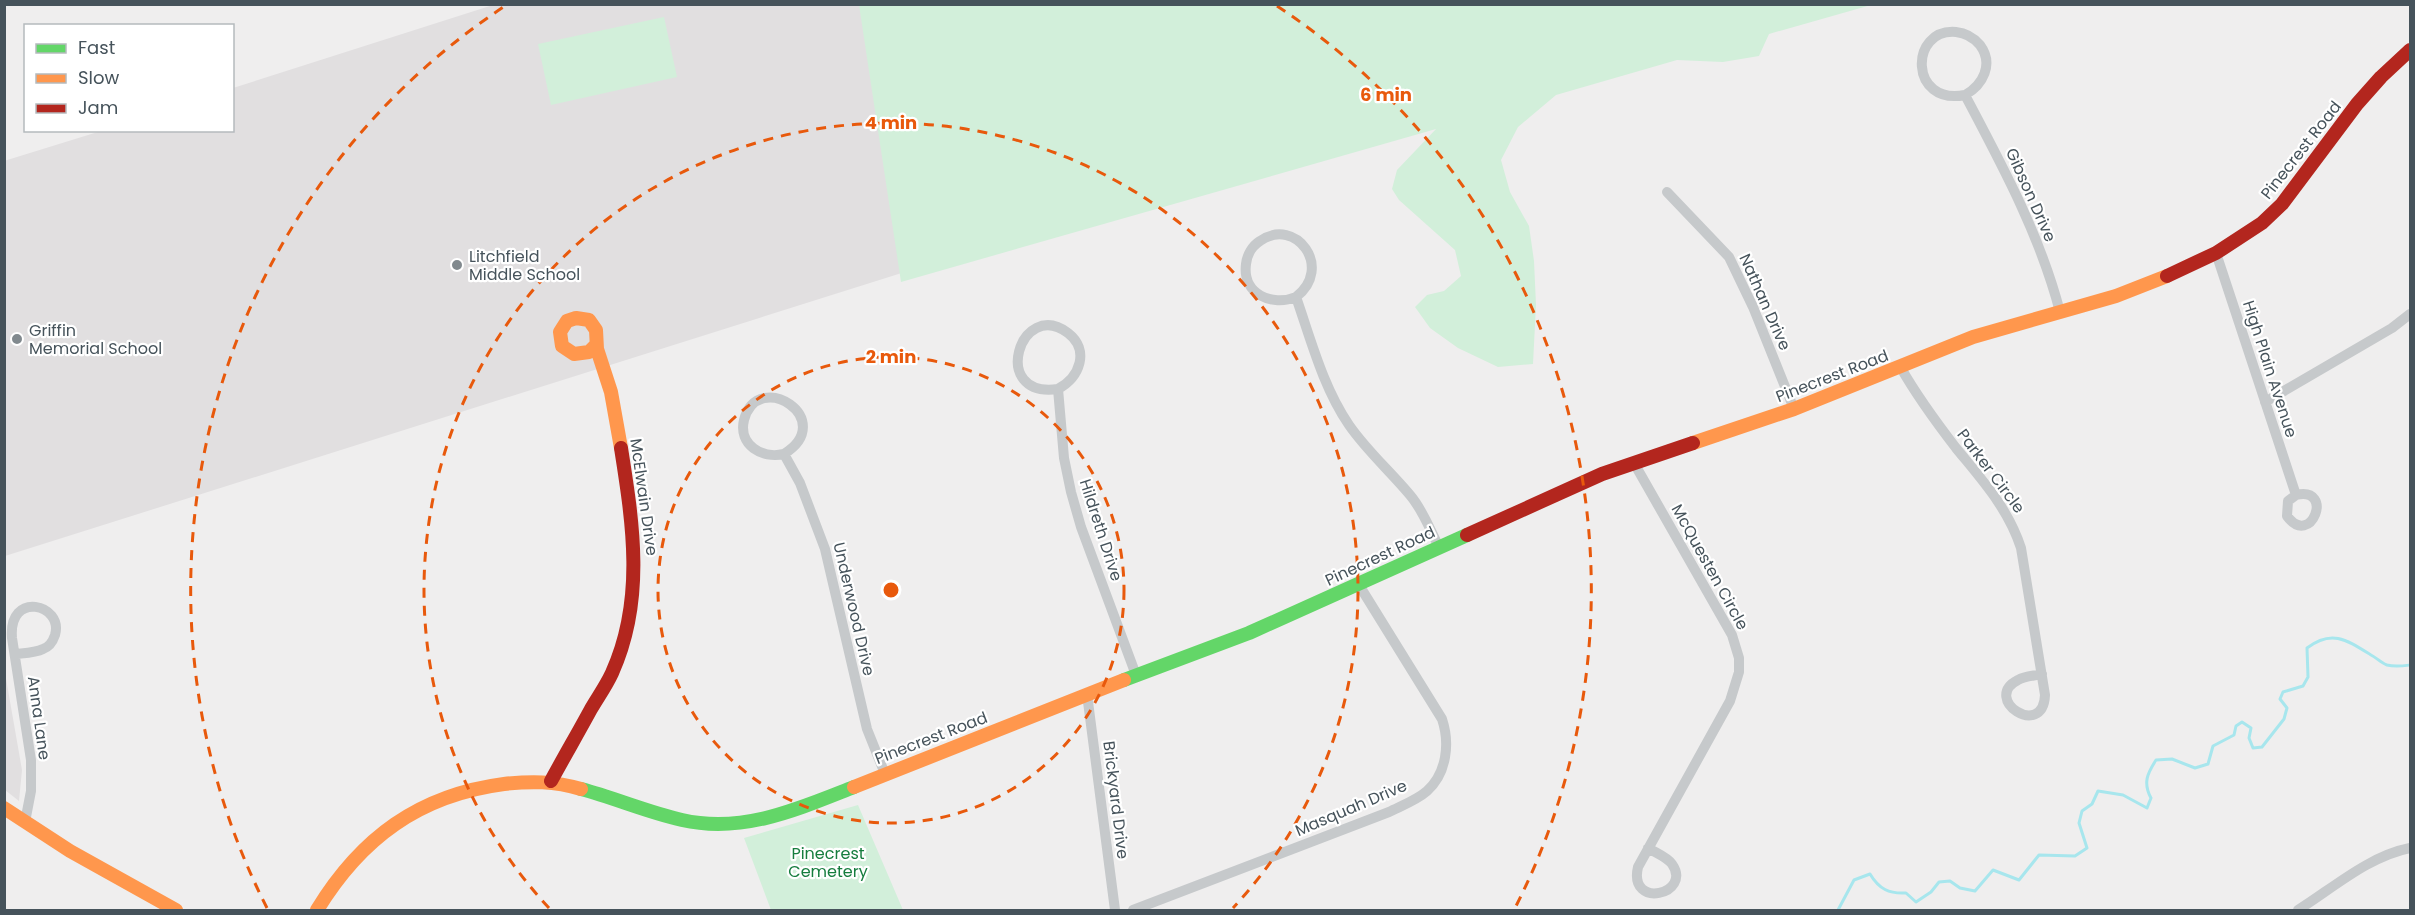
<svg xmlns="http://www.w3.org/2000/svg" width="2415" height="915" font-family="Poppins,sans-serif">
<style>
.education{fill:#e1dfe0}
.green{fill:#d2efda}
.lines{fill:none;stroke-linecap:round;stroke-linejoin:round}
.stream{stroke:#a7e6ed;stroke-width:3}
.street{stroke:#c6c9cb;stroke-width:10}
.fast{stroke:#63d668;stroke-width:14}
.slow{stroke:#ff974d;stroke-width:14}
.jam{stroke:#b3261e;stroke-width:14}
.ring{fill:none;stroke:#e8590c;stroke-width:3;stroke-dasharray:10 8}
.poi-dot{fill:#81898e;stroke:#fff;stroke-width:2}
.labels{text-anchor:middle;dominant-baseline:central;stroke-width:4.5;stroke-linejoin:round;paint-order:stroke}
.street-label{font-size:16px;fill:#46535b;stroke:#fff}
.poi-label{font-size:16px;fill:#46535b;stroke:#fff;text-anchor:start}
.park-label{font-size:16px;fill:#167d3e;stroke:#fff}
.centre{fill:#e8590c;stroke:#fff;stroke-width:3}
.ring-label{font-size:18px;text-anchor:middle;font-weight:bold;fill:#e8590c;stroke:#fff;stroke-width:4.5;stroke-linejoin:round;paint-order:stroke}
</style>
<rect width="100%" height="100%" fill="#efeeee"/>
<path class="education" d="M493 5H876L908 271 5 556 4 161 101 131 232 130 233 88Z
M4 667 22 770 19 801 5 790Z"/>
<path class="green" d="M859 5V4L1871 5 1769 34 1759 56 1723 62 1677 60 1556 95 1518 127 1501 160 1510 192 1529 226 1534 261 1536 305 1533 364 1498 367 1458 348 1430 328 1415 307 1427 295 1444 291 1461 276 1455 250 1399 200 1392 189 1397 170 1436 129 901 282Z
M664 17 677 77 551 105 538 44Z
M858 805 903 910H771L744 838Z"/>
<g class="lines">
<path class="stream" d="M1838 910 1854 880 1870 874C1879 889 1889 894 1906 893L1916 902 1931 892 1939 882 1950 881 1960 888 1975 891 1993 870 2019 880 2039 855 2075 856 2087 848 2079 823 2082 811 2092 804 2098 791 2123 795 2147 808 2151 798C2143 783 2147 774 2156 760L2172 759 2195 768 2208 764 2213 746 2234 735 2236 726 2242 722 2251 728 2249 738 2253 748 2262 747 2284 719 2287 708 2280 699 2283 692 2303 686 2308 677 2307 648C2332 629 2347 640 2371 655 2377 658 2381 663 2387 665 2395 667 2402 666 2410 665"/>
<path class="street" d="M1965 95C1909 106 1909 28 1956 32 1966 33 1974 38 1980 45 1994 64 1983 85 1965 95 2002 165 2040 235 2060 312
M1667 192 1729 257 1753 307 1794 409
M2216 253 2296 495C2335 486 2311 549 2287 516L2288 501 2296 495
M1296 297C1272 307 1242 294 1246 264 1247 255 1252 246 1260 241 1296 216 1334 268 1296 297 1311 340 1323 387 1349 425 1367 451 1390 471 1410 495 1423 510 1430 530 1439 547
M1901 368C1917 396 1936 422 1956 448 1982 480 2008 508 2021 548L2045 695C2043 740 1981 699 2018 680 2025 676 2034 676 2042 674
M1058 389C989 399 1020 297 1068 333 1090 350 1080 377 1058 389L1064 458 1071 492 1081 527 1136 675
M2265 402 2392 328 2410 314
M784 454C762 459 738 445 744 420 758 367 839 420 784 454L800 483 825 549 867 729 885 774
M1634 463 1732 635 1739 658V672L1730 701 1638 867C1628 910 1693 894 1672 864 1667 857 1656 853 1648 848
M15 654C24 653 35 653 43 649 49 647 53 641 55 635 64 604 8 590 12 638L31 760V791L25 822
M1087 694 1115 910
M1133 910 1389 812C1401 806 1417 800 1427 791 1447 773 1450 743 1442 719L1359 585
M2298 910C2333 888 2369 856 2410 848"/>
<path class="fast" d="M1124 680 1249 633 1467 535
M581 789C615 798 647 812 682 820 743 834 798 809 854 787"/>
<path class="slow" d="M596 345 589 352 574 354 562 346 560 332 567 321 576 318 589 320 596 330 597 349 611 392 621 448
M1693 443 1794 409 1973 337 2116 296 2167 276
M854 787 1124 680
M4 808 70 851 176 910
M317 910C361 838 419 795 504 784 531 781 554 781 581 789"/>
<path class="jam" d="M2167 276 2216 253 2262 223 2282 204 2357 104 2381 77 2410 50
M1467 535 1602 474 1693 443
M551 781C564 757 578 733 591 709 598 697 606 686 612 673 645 600 633 524 621 448"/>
</g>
<g class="ring">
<circle cx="891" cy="590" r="233"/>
<path d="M549 908A467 467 0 1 1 1233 908"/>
<path d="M267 908A700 700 0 0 1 505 6M1277 6A700 700 0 0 1 1515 908"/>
</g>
<g class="poi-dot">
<circle cx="457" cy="265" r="6"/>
<circle cx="17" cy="339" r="6"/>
</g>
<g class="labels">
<g class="street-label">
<text transform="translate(2301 150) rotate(-52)">Pinecrest Road</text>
<text transform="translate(2031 195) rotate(66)">Gibson Drive</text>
<text transform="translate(1765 302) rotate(66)">Nathan Drive</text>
<text transform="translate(2270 369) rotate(72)">High Plain Avenue</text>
<text transform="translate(1832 376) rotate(-21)">Pinecrest Road</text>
<text transform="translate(1991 471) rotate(53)">Parker Circle</text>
<text transform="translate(644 497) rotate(82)">McElwain Drive</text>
<text transform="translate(1101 530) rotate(72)">Hildreth Drive</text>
<text transform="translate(1380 556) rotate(-25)">Pinecrest Road</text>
<text transform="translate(1710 567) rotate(61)">McQuesten Circle</text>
<text transform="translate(854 609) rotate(77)">Underwood Drive</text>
<text transform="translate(39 718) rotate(82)">Anna Lane</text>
<text transform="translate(931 738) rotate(-21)">Pinecrest Road</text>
<text transform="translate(1116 800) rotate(83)">Brickyard Drive</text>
<text transform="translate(1351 808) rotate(-23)">Masquah Drive</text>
</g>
<g class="poi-label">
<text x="469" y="256">Litchfield<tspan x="469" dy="18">Middle School</tspan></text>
<text x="29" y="330">Griffin<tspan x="29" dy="18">Memorial School</tspan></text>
</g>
<g class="park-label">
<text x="828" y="853">Pinecrest<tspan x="828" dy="18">Cemetery</tspan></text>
</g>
</g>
<circle cx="891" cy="590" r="9" class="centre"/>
<g class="ring-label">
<text x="1386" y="101">6 min</text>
<text x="891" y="129">4 min</text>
<text x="891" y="363">2 min</text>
</g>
<rect width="2415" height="915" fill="none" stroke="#46535b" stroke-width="12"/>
<rect x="24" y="24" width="210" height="108" fill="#ffffff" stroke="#b5babd" stroke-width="1.5"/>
<rect x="36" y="44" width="30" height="9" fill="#63d668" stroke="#b5babd" stroke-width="1.5"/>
<text x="78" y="54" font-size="18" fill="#46535b">Fast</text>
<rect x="36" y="74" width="30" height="9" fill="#ff974d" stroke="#b5babd" stroke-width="1.5"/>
<text x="78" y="84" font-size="18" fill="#46535b">Slow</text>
<rect x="36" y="104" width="30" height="9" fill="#b3261e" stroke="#b5babd" stroke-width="1.5"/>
<text x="78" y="114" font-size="18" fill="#46535b">Jam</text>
</svg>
